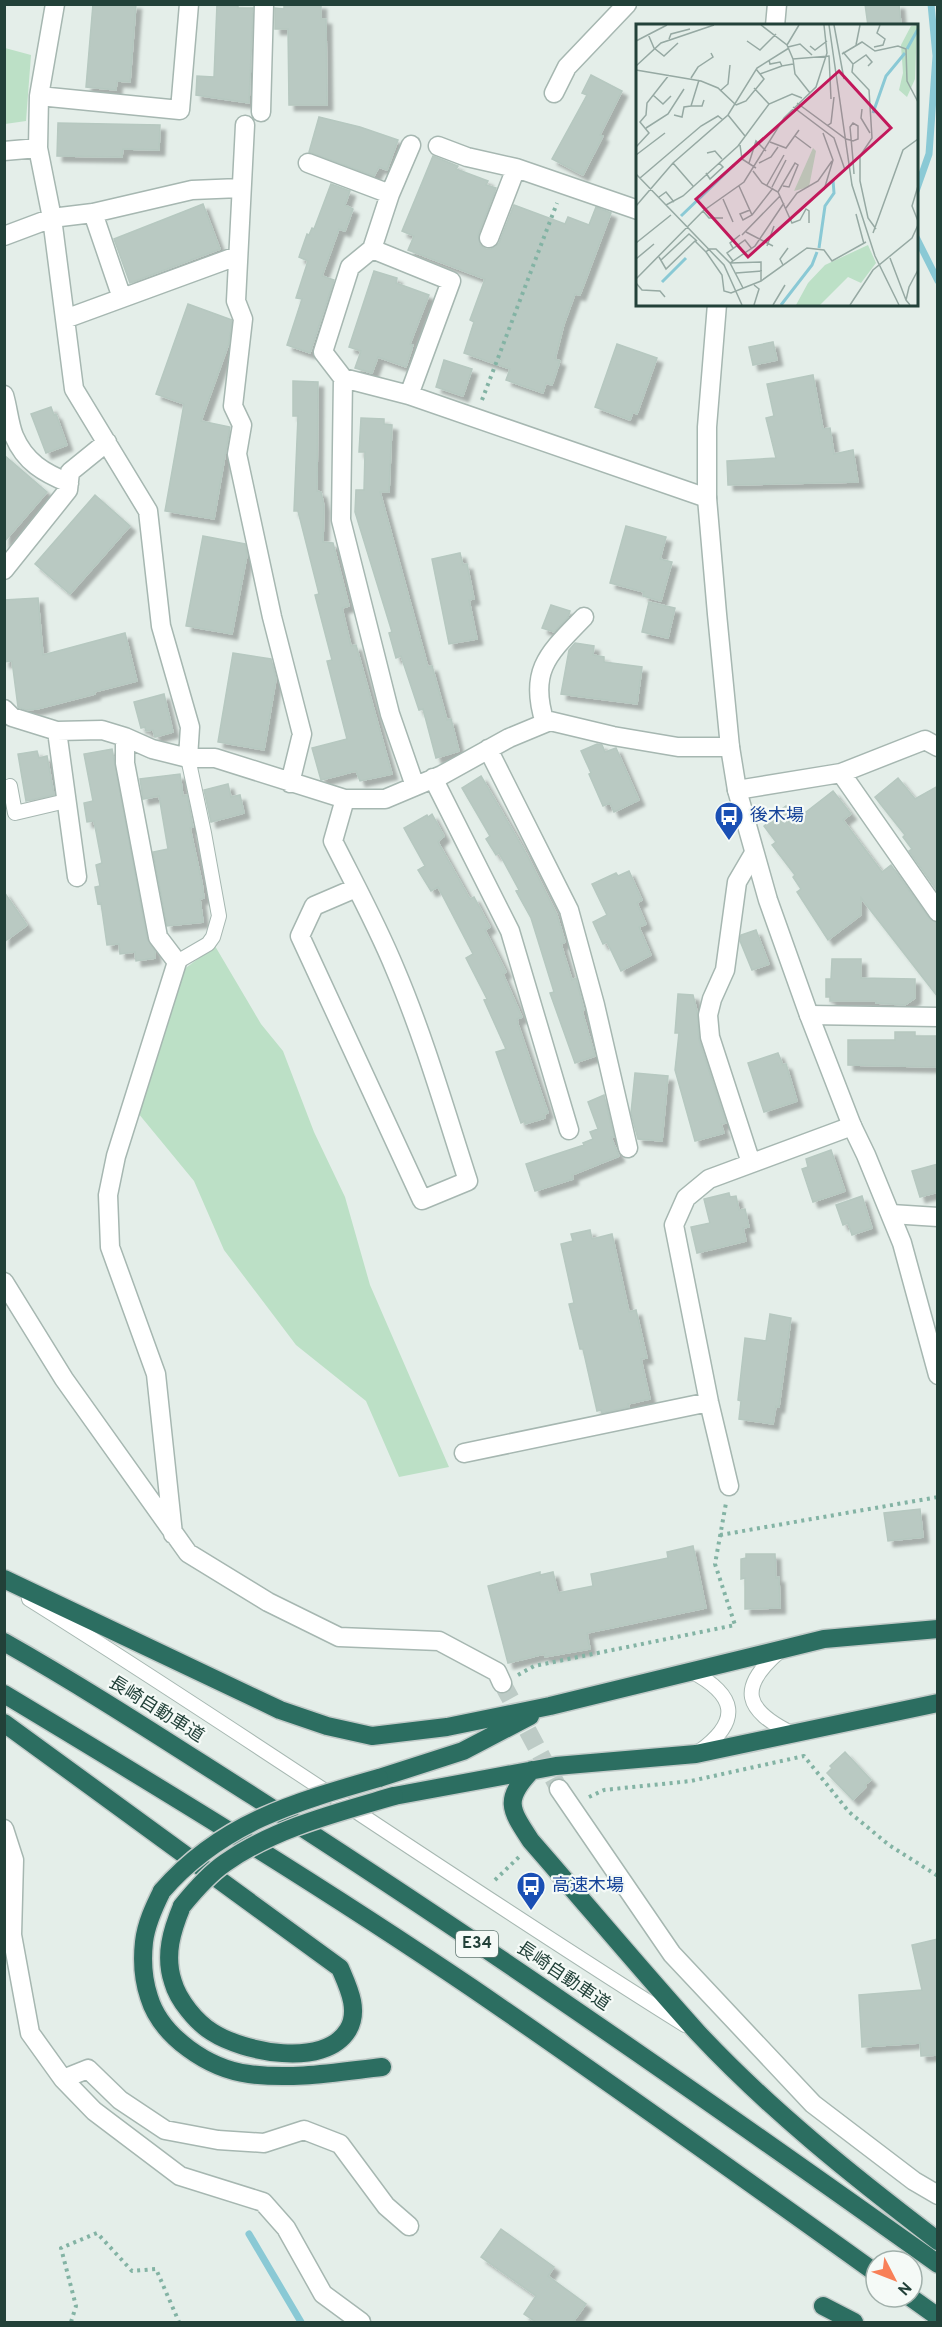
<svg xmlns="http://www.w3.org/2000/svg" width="942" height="2327" font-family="Overpass,'Noto Sans JP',sans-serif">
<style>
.green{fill:#bce0c6}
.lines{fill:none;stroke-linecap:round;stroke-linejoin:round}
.stream{stroke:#8ac9d5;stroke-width:7}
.building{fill:#b9c9c2;stroke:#b6c8c0;stroke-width:1.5;filter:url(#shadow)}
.minor-tunnel{stroke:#bdcbc6;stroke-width:18;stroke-dasharray:18 9;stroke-linecap:butt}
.service-casing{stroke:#a6b7b1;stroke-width:16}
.minor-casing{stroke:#a6b7b1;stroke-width:21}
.tertiary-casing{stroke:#a6b7b1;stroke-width:21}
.motorway-casing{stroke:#c1cac8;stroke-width:21}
.path{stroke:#83b3a4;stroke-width:4;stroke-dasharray:3 4.5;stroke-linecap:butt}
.service{stroke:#fff;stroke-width:14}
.minor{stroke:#fff;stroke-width:18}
.tertiary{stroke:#fff;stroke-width:18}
.motorway{stroke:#2c6e61;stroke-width:18}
.motorway-bridge-casing{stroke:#c1cac8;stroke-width:21;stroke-linecap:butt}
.motorway-bridge{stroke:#2c6e61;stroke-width:18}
.labels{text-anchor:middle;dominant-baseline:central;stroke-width:4.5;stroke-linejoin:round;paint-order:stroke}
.shield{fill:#f5faf7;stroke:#617872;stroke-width:1.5}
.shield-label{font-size:16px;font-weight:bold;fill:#224139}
.transit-label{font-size:18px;fill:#164399;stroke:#f5faf7;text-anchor:start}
.street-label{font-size:18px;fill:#224139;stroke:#f5faf7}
.inset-river{fill:none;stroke:#8ac9d5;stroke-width:3}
.inset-road{fill:none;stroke:#96a9a3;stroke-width:1.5}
.view{fill:#c2185b;fill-opacity:0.15;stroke:#c2185b;stroke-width:3}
.inset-edge{fill:none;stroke:#224139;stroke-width:3}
</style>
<defs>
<filter id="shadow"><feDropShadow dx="5.5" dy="5.5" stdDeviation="1.5" flood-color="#0004"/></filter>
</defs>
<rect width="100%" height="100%" fill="#e4eee9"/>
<path class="green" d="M5 48 31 55 26 121 5 124Z
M215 946 261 1024 283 1051 314 1132 345 1197 370 1285 449 1467 399 1477 366 1401 296 1345 224 1250 194 1181 138 1113 171 979Z"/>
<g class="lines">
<path class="stream" d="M916 191 929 154 936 56 931 4
M916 237 938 281
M249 2234 301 2322"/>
</g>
<path class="building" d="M93 4H136L130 82 117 81 116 90 86 87Z
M217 4H238V8H253L249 103 196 95 197 76 214 77Z
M284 4H321V19H326L327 105H289L288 29H275V8L284 9Z
M865 4H899L901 26H868Z
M591 75 622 91 600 135 603 136 583 175 552 159 587 95 582 93Z
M319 117 360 127 398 140 387 170 379 167 374 176 309 152Z
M58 123 160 125 159 150 123 149 122 157 57 156Z
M433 156 458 166 456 169 488 181 486 185 496 188 478 235 480 245 486 249H491L499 243 514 205 565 224 568 217 589 225 596 207 611 213 580 295 575 294 564 324 555 359 560 361 552 385 546 383 543 393 506 380 510 369 464 353 474 322 470 320 485 279 408 250 414 236 402 231Z
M331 184 350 191 345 205 353 209 345 231 339 229 322 276 334 280 310 353 287 345 302 299 296 298 308 261 299 257 307 234 309 235 312 228 314 229Z
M203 204 220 249 130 283 114 239Z
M374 271 397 278 396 283 429 295 410 344 413 345 406 367 378 357 372 373 355 368 361 351 349 347Z
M188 304 232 320 229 343 201 421 230 427 214 519 165 511 184 404 156 394Z
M773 342 777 360 753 365 749 347Z
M617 344 657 358 637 414 633 412 630 420 595 407Z
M444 360 472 369 463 396 436 387Z
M813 375 823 429 830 428 834 454 853 450 858 482 728 485 727 461 776 458 766 418 774 416 767 384Z
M293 381 318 382 317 491 321 492 324 506 323 542 333 543 349 606 342 608 351 646 356 645 392 774 360 781 356 771 321 780 312 748 347 739 327 661 332 660 315 595 319 594 298 511H294L298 416H293Z
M51 407 54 415 56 414 67 445 46 453 31 414Z
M361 418 384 419V424L392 425 389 492H380L428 667 432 666 447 720 451 719 459 751 436 758 423 709 419 710 401 656 396 658 389 633 392 632 355 512 356 490H364L365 452H359Z
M4 455 47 492 4 542Z
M95 495 130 526 70 594 35 564Z
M626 526 666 537 660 559 672 562 661 601 643 596 644 592 610 583Z
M203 536 245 544 247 555 232 634 186 626Z
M460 553 463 565 467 564 474 599 469 600 477 639 449 644 432 559Z
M38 598 43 655 125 633 137 681 94 692 95 694 37 709 26 710 18 707 12 661 4 662V600Z
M649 602 675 608 668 638 642 632Z
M551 605 570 611 568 617 554 632 542 628Z
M575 643 594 646 593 655 604 657V662L642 667 637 704 561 694 569 650Z
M233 653 271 659 276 679 264 750 218 742Z
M164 694 173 732 155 737 153 730 146 731 145 727 141 728 134 702Z
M597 744 602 745 605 752 616 748 639 800 614 812 610 803 603 806 589 774 591 773 581 751Z
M112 749 147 939 155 951V958L136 961 135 952 120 954 119 944 107 945 101 903 98 904 95 887 100 886 96 865 102 863 94 821 87 822 84 803 93 801 84 754Z
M37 751 39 758 47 756 54 795 26 801 18 754Z
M180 774 183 796 187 795 193 827 190 828 202 883 204 898 200 899 203 922 167 926 153 852 168 849 159 796 143 799 140 779Z
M481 776 527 855 557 915 565 942 561 944 572 980 576 978 584 1010 582 1011 595 1056 575 1063 550 993 554 992 531 918 516 891 519 890 499 853 496 855 486 839 490 836 462 788Z
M898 778 915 799 938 786V892L909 851 912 849 903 837 905 835 875 797Z
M228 784 231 797 240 795 244 813 211 822 204 790Z
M833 791 851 814 843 820 882 872 891 865 929 918 938 923V997L861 898V915L828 940 797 892 801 889 793 877 795 875 772 845 776 842 764 826 771 820 769 818 786 806 797 819Z
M432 814 444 836 438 842 470 899 474 897 490 927 485 930 506 972 503 974 522 1017 517 1019 518 1024 548 1113 544 1114 545 1118 525 1124V1121L521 1123 496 1052 506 1049 484 1000 487 999 466 958 473 954 438 887 431 891 418 870 425 866 404 828 427 815 428 817Z
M629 871 642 900 637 903 646 924 639 927 651 955 621 971 607 942 603 944 593 922 607 915 592 884 616 873 618 876Z
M4 892 27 925 4 942Z
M756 930 769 964 752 970 740 941 741 935Z
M832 959H861V978L915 979V998L905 1005 876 1003V1001H830V997H826V979H831Z
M678 994 693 995 697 1011 699 1040 726 1123 721 1124 724 1133 695 1141 675 1070 679 1033H675Z
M895 1032H915V1036H938V1067L848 1065V1040H895Z
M778 1053 783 1065 786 1064 797 1101 764 1112 748 1063Z
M635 1073 668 1076 662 1141 638 1139 631 1113Z
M604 1095 614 1137H611L619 1156 572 1175 573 1179 535 1191 526 1164 584 1145 583 1143 593 1139 590 1132 598 1129 588 1102Z
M831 1150 845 1191 813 1202 802 1169 808 1167 806 1159Z
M938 1164V1192L920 1197 912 1171Z
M729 1193 730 1197 736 1196 739 1210 745 1209 749 1227 743 1228 746 1241 697 1253 691 1227 710 1223 704 1199Z
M862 1196 872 1228 852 1235 848 1223 843 1225 836 1205Z
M590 1230 592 1239 612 1234 629 1312 636 1310 647 1358 641 1359 650 1399 628 1404 629 1407 602 1413 601 1410 597 1411 583 1349H580L569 1304 574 1303 561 1244 573 1241 571 1234Z
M770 1314 791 1318 779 1407 776 1406 773 1424 739 1419 741 1401 738 1400 745 1338 766 1341Z
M920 1509 923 1537 888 1541 884 1513Z
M693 1546 706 1608 587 1633 590 1649 545 1657 544 1654 508 1663 488 1586 540 1572V1575L553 1572 558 1593 593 1586 591 1574 668 1558 667 1552Z
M746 1554H775L776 1578 779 1577 780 1608 745 1609V1578L741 1579V1559L746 1558Z
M845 1752 871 1780 865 1785 866 1787 853 1800 827 1773 832 1768 830 1766Z
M938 1939V2055L921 2056 920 2043 862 2047 859 1995 922 1990 912 1945Z
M501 2229 554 2267 548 2276 586 2304 573 2322H536L524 2314 536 2296 481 2257Z"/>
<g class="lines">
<path class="minor-tunnel" d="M502 1683 559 1789"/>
<g class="service-casing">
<path id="service" d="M10 786 15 813 66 801
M177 962 208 944 213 937 219 916 204 833 188 758
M29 1599C250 1737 464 1887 685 2025
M780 1651C737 1688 744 1710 793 1734
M691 1671C736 1695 742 1720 700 1751"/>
</g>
<g class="minor-casing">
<path id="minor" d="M55 4 39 96 38 148 52 218 74 389 148 511 161 626 190 727 188 758
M554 93 567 67 627 4
M39 96 180 110 189 4
M261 112 264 4
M245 125 236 301 243 319 233 406 242 425 237 454 272 617 302 734 290 783
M438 146 467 157 516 168 638 210
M4 151 38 148
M308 163 390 194 372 249
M390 194 411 145
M93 213 122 298
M4 236 52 218 93 213 192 190 240 188
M489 238 516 168
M65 319 237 256
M343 378 341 520 390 714 415 786
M4 395C8 408 9 424 14 436 25 462 44 473 69 483
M409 395 451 281 372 249 350 267 323 352 343 378 409 395 707 498
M4 570 68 490 70 472 107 442
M4 709 12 717 57 731 102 730 125 737 152 749 188 758H215L345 799H385L442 775 509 738 550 721 613 736 678 747H730
M545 723C528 670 549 653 584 617
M57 731 77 877
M125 737V763L158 937 177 962 116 1156 108 1195 110 1247 156 1374 173 1534
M488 749 569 910 595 1005 628 1148
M841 773 938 912
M433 778 510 931 569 1130
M737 790 841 773 925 740 938 747
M345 799 333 841C354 883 377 925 395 969 424 1037 445 1110 468 1181L422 1200 300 936 314 906 356 888
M809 1015 938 1017
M751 1163 710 1037 708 1015 712 999 725 970 737 882 754 853
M891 1214 938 1217
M4 1282 64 1379 188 1553 268 1602 339 1637 439 1641 497 1672 502 1683
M464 1453 709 1402
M729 1486 709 1402 674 1225 686 1198 709 1179 852 1126
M559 1789 672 1954 813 2104 914 2181 938 2195
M4 1829 14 1860 12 1935 30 2033 63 2079 94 2111 180 2176 263 2202 286 2228 323 2294 361 2322
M63 2079 88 2069 120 2100 165 2130 218 2140 264 2143 304 2130 340 2144 386 2206 409 2226"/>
</g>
<g class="tertiary-casing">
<path id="tertiary" d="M775 26 777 4
M717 304 707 427V498L717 614 730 747 737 790 768 900 809 1015 852 1126 866 1155 902 1243 938 1375"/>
</g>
<g class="motorway-casing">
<path id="motorway" d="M4 1579 280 1710 327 1726 372 1736 447 1727 550 1706 824 1639 938 1629
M4 1642C89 1690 171 1744 253 1796 486 1945 713 2104 938 2264
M4 1694C162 1789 320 1885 472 1988 608 2081 742 2177 876 2273
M4 1723 340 1968C348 1987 360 2010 348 2030 324 2069 243 2052 212 2032 196 2022 178 2000 173 1982 164 1955 172 1930 182 1906
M532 1770C503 1800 510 1809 531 1841 587 1905 641 1970 698 2033 770 2110 854 2177 938 2241
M379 1778 463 1751 530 1716
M394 1796 556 1766 696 1754 938 1703
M162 1891C154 1907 146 1924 144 1942 142 1960 143 1979 149 1997 161 2037 209 2069 249 2074 293 2080 338 2072 382 2067
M910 2297 938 2317
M823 2306 854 2322"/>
</g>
<path class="path" d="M482 400 557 203
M720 1535 938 1497
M518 1675 534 1666 735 1625 715 1564 726 1503
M589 1797 604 1790 691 1781 804 1756 849 1812 889 1845 938 1876
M495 1880 520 1856
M71 2322 76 2306 61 2248 97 2233 132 2271 156 2269 179 2322"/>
<use href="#service" class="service"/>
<use href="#minor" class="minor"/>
<use href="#tertiary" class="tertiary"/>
<use href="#motorway" class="motorway"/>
<g class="motorway-bridge-casing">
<path id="motorway-bridge" d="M162 1891C221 1823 295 1802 379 1778
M182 1906C195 1890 209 1874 225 1863 275 1828 336 1813 394 1796"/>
</g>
<use href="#motorway-bridge" class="motorway-bridge"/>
</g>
<defs>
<g id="bus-pin" transform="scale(1.5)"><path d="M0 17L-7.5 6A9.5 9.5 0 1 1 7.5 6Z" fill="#1a4fb4" stroke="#f5faf7"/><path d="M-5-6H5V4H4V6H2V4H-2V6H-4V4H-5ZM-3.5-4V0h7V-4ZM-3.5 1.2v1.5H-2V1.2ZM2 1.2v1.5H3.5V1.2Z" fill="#fff"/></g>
</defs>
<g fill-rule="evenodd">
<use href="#bus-pin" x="729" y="816"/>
<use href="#bus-pin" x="531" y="1886"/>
</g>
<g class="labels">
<rect class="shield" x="456" y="1931" width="42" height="26" rx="4.5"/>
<g class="shield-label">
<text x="477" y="1944">E34</text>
</g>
<g class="transit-label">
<text x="750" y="816">後木場</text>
<text x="552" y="1886">高速木場</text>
</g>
<g class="street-label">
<text transform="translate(156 1710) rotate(32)">長崎自動車道</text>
<text transform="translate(563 1977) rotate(34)">長崎自動車道</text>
</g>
</g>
<g transform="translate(636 24)">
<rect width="282" height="282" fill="#e4eee9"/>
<path d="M281 1 279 55 271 73 263 66 267 49 265 21 275 2ZM177 124 180 127 173 163 158 167ZM232 221 240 239 225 259 212 253 184 281H160L172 259 189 241Z" fill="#bce0c6"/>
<path class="inset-river" d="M271 25 282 5M237 89 250 52 269 29M45 192 98 141M183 224 189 182 198 169 197 156M26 258 50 234M145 281 176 241 181 228"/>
<path class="inset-road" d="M125 1 151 21 157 35 193 32 195 75M193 1 216 161 239 232 263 281M198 1 208 55M12 10 18 24 28 32 42 19M33 15 35 10 54 5M0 17 31 1M111 17 124 26 140 10M151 21 163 1M220 21 224 1M174 22 179 26 191 17M152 23 164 20 176 31M238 23 247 21 249 15 241 9 244 1M207 28 217 40 230 31 236 38 232 42M206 30 226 18 239 27 262 22 270 25 271 57 282 78M157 35 159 50 174 69M133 36 134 40 144 38 146 42 157 40M217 40 216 48 233 66 236 114 224 132V157L232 194 240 205M0 42 25 19 78 1M0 46 65 57 82 64 100 81M124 50 146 42M55 54 62 43 77 33 75 29M63 56 55 82H66L68 76M118 64 133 80M84 67 92 60 94 41M17 71 27 80 35 72M161 79 210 115 214 116 217 117 222 115V102L217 99 214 103 217 136 218 150M100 81 110 77 128 55 120 45M157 83 198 114 209 146M226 85 225 94 234 109M38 91 46 93 48 83 55 82M92 91 109 112M191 102 195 99 198 73M10 104 32 90 48 65M187 109 197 136 188 166M159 112 175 124M134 118 150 124 163 106M104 121 106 135 120 144M0 123 13 109 4 98 10 91 11 79 33 51M71 129 79 127 86 135M0 131 29 109M37 139 57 162M113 139 120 117 130 127M123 139 135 133 142 123M117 147 126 159 142 168 156 199 164 196 170 185 173 187V199M70 149 74 155 87 143 83 139M0 150 88 241 106 281M4 154 65 102 82 92 87 96M131 161 148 131M103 162 116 191 107 196 104 190 114 186M282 162 276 182 282 197M136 163 150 136M142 168 159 139 162 141 153 163 147 162M23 173 30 168 38 178M87 175 97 198M30 181 47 172 102 122 133 80 156 70 166 74M0 182 37 139 92 91 121 44 153 24M150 184 161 169 182 157 196 137M67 187 73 194H87M220 190 228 220M116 191 137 164M110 208 137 222M237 209 267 126 282 115M106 211 144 172M0 219 35 191M131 222 138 202M97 224 94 219 104 211M23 233 30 245 59 217 70 228M254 234 270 276M0 235 18 220M25 236 53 210 61 217M97 237 91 229 109 216 116 225M94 239 119 222 148 179M94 239 125 238V257M147 241 144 235 152 224M100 249 126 247M0 255 67 187 108 158 148 94 180 63 191 29 188 1M0 259 6 266 24 267 29 273M118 261 123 265 118 281M107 264 94 239 80 225H73L70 228 86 251 88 267 95 269 125 257 171 224 188 226 196 237 230 218M137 281 149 261M214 281 237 246 276 214 282 201M274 281 270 276 273 263 282 246"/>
<path class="view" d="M203 47 255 104 112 233 60 175Z"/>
<rect width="282" height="282" class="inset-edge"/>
</g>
<rect width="942" height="2327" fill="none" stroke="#224139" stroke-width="12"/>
<g transform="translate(894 2279) rotate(132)"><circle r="28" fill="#f5faf7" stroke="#a1b0ab" stroke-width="1.5"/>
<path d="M0-4.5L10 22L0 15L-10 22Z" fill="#f88058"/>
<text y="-9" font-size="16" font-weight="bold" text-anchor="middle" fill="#224139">N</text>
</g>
</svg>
